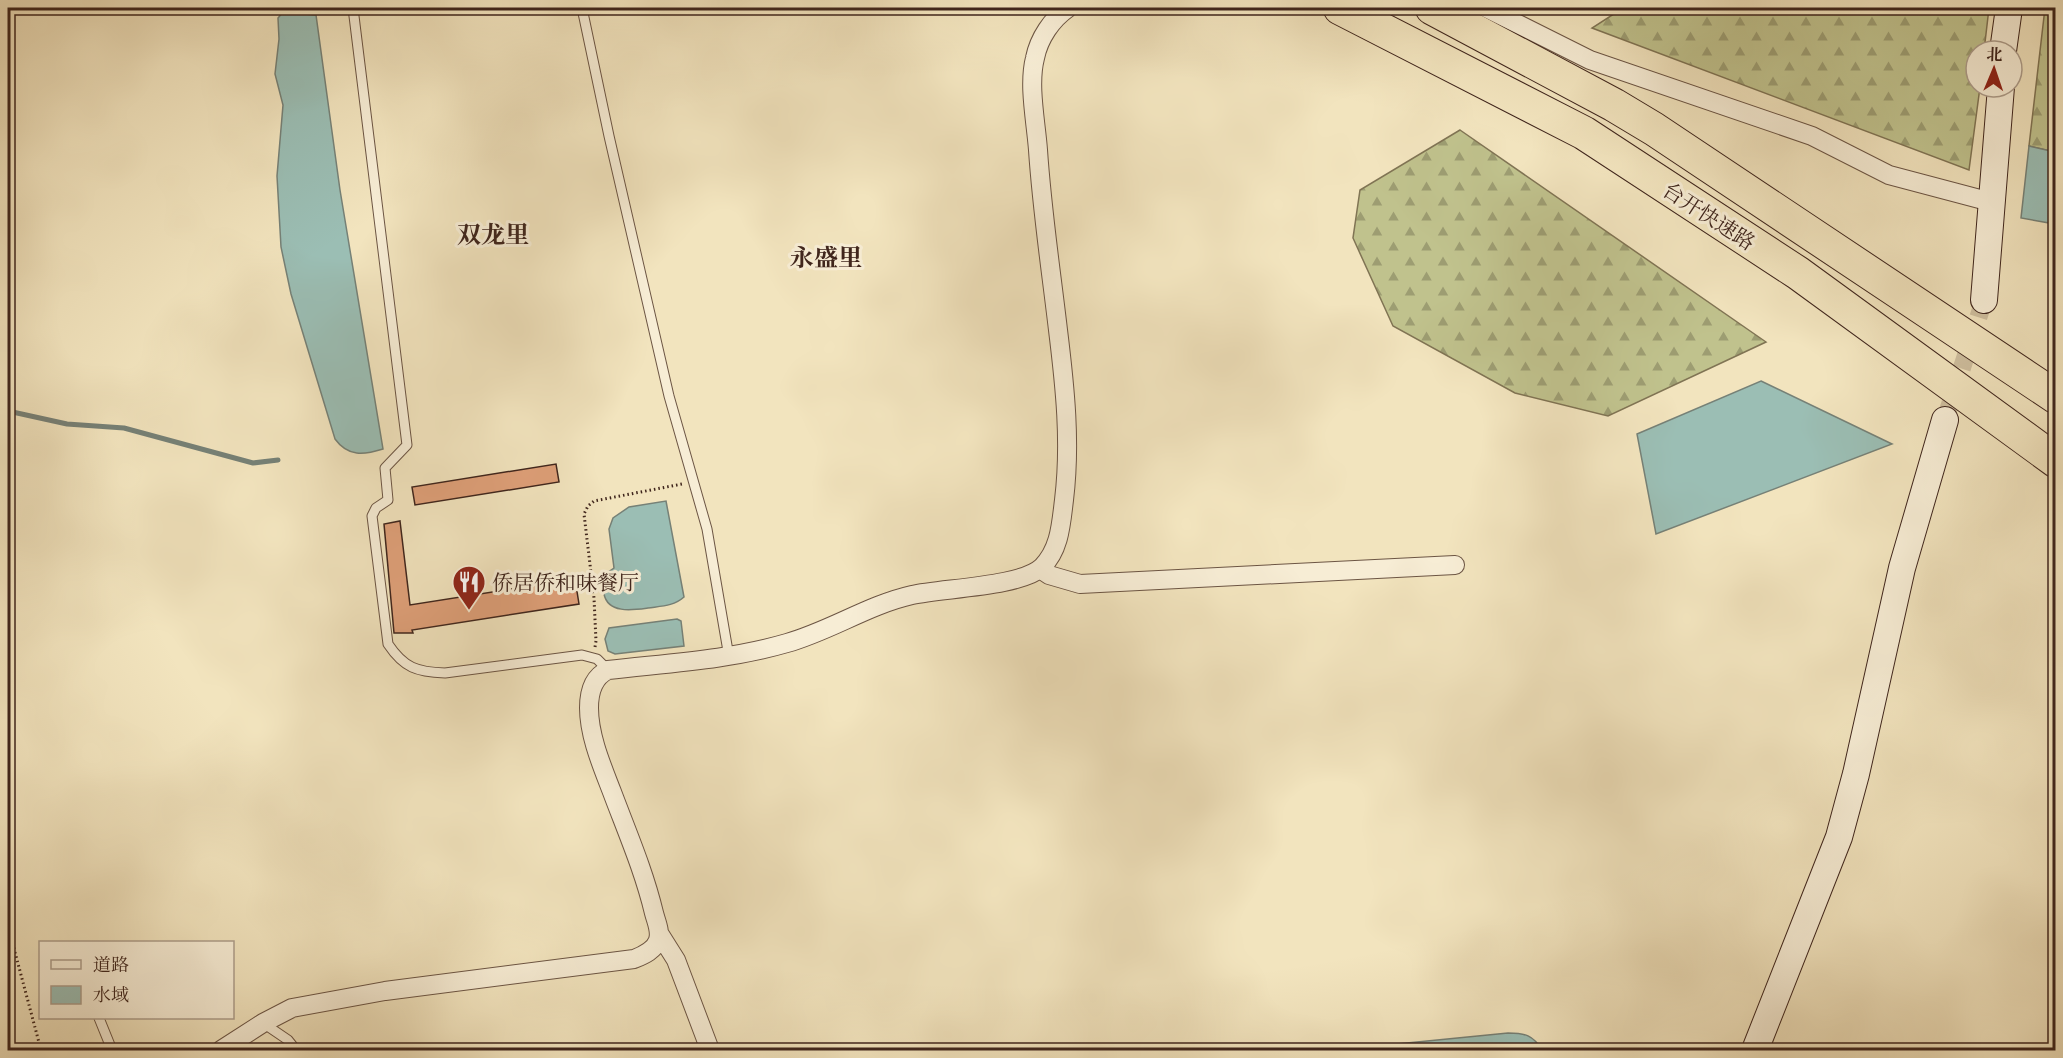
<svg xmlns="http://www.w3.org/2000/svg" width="2063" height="1058" font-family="'Gentium Book Plus','Noto Serif SC',serif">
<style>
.forest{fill:url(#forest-firs);stroke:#807454;stroke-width:1.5}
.water{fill:#9bbeb4;stroke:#768177;stroke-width:1.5}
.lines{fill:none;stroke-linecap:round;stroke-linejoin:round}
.stream{stroke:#768177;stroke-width:5}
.building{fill:#dfa079;stroke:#3f251c;stroke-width:1.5}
.street-tunnel{stroke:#cebe9e;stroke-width:18;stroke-dasharray:18 9;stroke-linecap:butt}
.lane-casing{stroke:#6c5544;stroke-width:11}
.street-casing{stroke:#6c5544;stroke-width:20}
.secondary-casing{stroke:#3f251c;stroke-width:28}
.highway-casing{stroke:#3f251c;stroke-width:35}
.path{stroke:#3f251c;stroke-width:3;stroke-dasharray:1.5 3;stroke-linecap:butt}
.lane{stroke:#f7edd5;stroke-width:9}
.street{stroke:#f7edd5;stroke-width:18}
.secondary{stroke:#f7edd5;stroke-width:26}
.highway{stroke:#f2e4be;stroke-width:33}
.labels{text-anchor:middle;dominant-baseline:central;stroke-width:6;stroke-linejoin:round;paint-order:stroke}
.street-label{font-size:21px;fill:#3f251c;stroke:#f7edd5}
.poi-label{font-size:21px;fill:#3f251c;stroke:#f7edd5;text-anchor:start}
.quarter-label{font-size:24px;font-weight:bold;fill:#3f251c;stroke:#f7edd5}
</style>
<defs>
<pattern id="forest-firs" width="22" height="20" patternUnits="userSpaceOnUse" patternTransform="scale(1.5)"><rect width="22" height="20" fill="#c0c28d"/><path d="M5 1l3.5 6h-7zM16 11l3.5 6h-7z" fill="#9d9d72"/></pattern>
</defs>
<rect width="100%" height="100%" fill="#f2e4be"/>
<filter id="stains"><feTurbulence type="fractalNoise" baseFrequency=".00333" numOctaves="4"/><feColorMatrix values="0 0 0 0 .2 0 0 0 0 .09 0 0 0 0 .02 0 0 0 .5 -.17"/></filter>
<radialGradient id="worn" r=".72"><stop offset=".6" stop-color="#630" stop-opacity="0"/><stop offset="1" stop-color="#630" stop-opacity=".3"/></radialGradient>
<path class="forest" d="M1623 8H1989L1984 51H1976V87H1980L1969 170 1592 28Z
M2045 8H2055V152L2029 146Z
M1460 130 1766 342 1608 416 1515 393 1393 326 1353 238 1360 190Z"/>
<path class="water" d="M283 12 316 15 340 190 383 449C364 455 348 457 335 439L291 294 281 247 277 176 283 105 275 74 279 39 278 18Z
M2029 146 2055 152V224L2021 218Z
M1761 381 1892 444 1656 534 1637 434Z
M666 501 684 597C674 606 662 606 648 608 633 610 608 614 604 594 603 587 602 582 604 575L614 568 609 529 613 518 629 507Z
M677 619 681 621 684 646 615 654 608 651 605 639 609 628Z
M1508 1033C1525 1033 1533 1035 1542 1050H1336Z"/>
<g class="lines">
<path class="stream" d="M8 411 67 424 124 428 253 463 278 460"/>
</g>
<path class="building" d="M556 464 559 482 415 505 412 487Z
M400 521 410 605 575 579 579 604 412 630 413 633H394L384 524Z"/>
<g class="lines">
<path class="street-tunnel" d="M1945 420 1984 300"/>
<g class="lane-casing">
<path id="lane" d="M353 8 407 445 385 468 388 500 376 508 372 516 388 644C404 668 417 672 445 673L582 655 597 659 608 670
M582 8 609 136 669 396 707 529 729 657
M99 1018 112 1050
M263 1023 288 1040 296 1050"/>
</g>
<g class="street-casing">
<path id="street" d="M1486 8 1590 60 1812 136 1889 175 1991 202
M1040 569 1049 575 1080 584 1455 565
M659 933 676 960 710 1050
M221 1050 263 1023 292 1008 385 991 634 959C644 955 655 950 658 940 661 931 656 921 654 913 644 871 627 832 612 792 602 766 589 736 589 708 589 693 593 677 608 670 668 663 729 660 787 643 830 631 868 605 912 595 942 588 1021 587 1042 567 1060 549 1061 524 1064 500 1071 443 1065 387 1058 330 1051 270 1042 211 1038 150 1036 122 1028 85 1035 58 1039 38 1052 19 1068 8"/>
</g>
<g class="secondary-casing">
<path id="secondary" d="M2003 51 2009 8
M1984 300 2001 87
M1755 1050 1839 837 1856 774 1902 568 1945 420"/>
</g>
<g class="highway-casing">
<path id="highway" d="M1340 8 1584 133 1798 273 2056 461
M1432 8 1614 105 1654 129 2056 397"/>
</g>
<path class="path" d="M595 647 596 641 594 598 584 514 588 506 594 501 682 484
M8 926 41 1050"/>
<use href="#lane" class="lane"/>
<use href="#street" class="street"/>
<use href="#secondary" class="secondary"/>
<use href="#highway" class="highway"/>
</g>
<defs>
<g id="restaurant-pin" transform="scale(1.725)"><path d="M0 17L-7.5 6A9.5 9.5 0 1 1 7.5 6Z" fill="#8f2418" stroke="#f7edd5"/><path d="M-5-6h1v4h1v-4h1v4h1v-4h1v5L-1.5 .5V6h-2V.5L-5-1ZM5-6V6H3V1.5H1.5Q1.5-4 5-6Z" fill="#fff"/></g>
</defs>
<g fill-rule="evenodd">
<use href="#restaurant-pin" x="469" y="582"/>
</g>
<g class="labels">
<g class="street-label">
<text transform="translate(1709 216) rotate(33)">台开快速路</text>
</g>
<g class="poi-label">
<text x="492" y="582">侨居侨和味餐厅</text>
</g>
<g class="quarter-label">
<text x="493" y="234">双龙里</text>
<text x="826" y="257">永盛里</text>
</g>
</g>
<rect width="2063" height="1058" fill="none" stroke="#f2e4be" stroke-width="30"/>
<rect x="9" y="9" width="2045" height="1040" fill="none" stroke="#3f251c" stroke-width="3"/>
<rect x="15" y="15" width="2033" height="1028" fill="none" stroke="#3f251c" stroke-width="1.5"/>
<rect x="39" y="941" width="195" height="78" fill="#f7edd5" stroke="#ad9d8b" stroke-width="1.5"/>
<rect x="51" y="960" width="30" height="9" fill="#f7edd5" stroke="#ad9d8b" stroke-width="1.5"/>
<text x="93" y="971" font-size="18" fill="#3f251c">道路</text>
<rect x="51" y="986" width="30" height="18" fill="#9bbeb4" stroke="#ad9d8b" stroke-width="1.5"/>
<text x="93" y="1001" font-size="18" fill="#3f251c">水域</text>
<g transform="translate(1994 69) rotate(2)"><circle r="28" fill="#f7edd5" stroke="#ad9d8b" stroke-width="1.5"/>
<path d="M0-4.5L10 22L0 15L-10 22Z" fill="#8f2418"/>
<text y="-9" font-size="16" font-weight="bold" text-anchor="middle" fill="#3f251c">北</text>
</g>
<rect width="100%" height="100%" filter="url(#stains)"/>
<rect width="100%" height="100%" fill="url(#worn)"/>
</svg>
